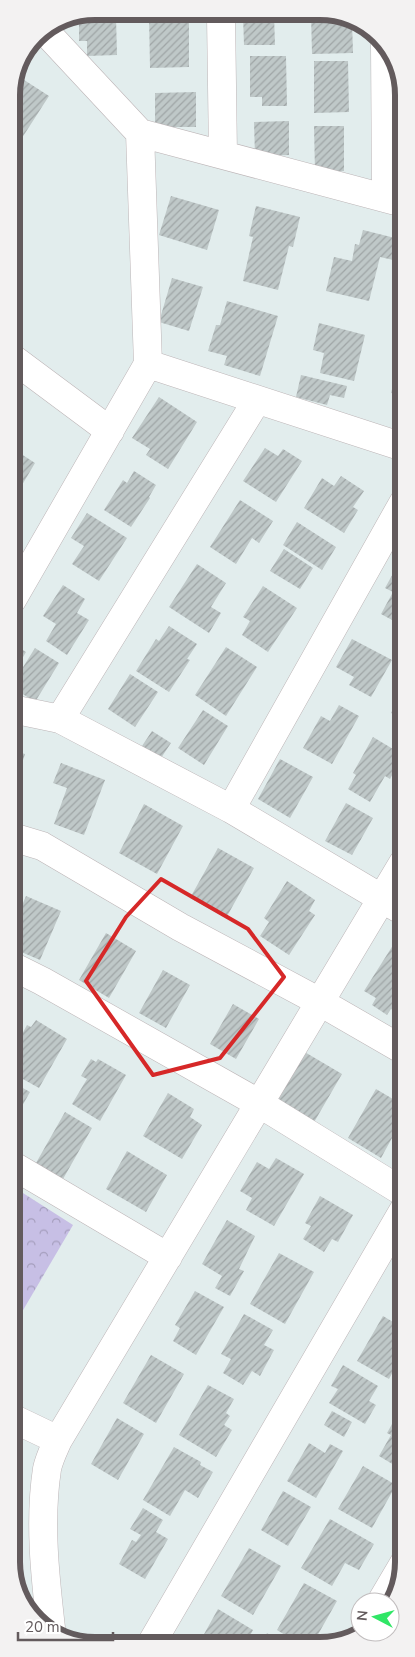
<svg xmlns="http://www.w3.org/2000/svg" width="415" height="1657" font-family="'Nunito Sans',sans-serif">
<style>
.park{fill:url(#park-crowns)}
.building{fill:url(#building-hatch)}
.lines{fill:none;stroke-linecap:round;stroke-linejoin:round}
.street-casing{stroke:#bdb5b7;stroke-width:29}
.street{stroke:#fff;stroke-width:28}
.marked{fill:none;stroke:#d62828;stroke-width:4;stroke-linejoin:round}
.rim{fill:none;stroke:#635b5d;stroke-width:6}
</style>
<defs>
<pattern id="park-crowns" width="20" height="18" patternUnits="userSpaceOnUse" patternTransform="scale(1.25)"><rect width="20" height="18" fill="#c7bfe5"/><path d="M2 6a3 3 0 1 1 6 0M12 15a3 3 0 1 1 6 0" fill="none" stroke="#a59ebd"/></pattern>
<pattern id="building-hatch" width="6" height="6" patternUnits="userSpaceOnUse" patternTransform="scale(1.25)"><rect width="6" height="6" fill="#bfc8c8"/><path d="M-1 1l2-2M0 6l6-6M5 7l2-2" fill="none" stroke="#9fa5a6"/></pattern>
</defs>
<rect width="100%" height="100%" fill="#e2eded"/>
<path class="park" d="M12 1186 73 1225 12 1329Z"/>
<path class="building" d="M311 14H341L352 21 353 53 312 54Z
M243 15H274L275 45H244Z
M149 16H189V67L150 68Z
M79 17H116L117 55 87 56V41H79Z
M250 56H286L287 106H262V97H250Z
M314 61H348L349 112 314 113Z
M18 76 49 96 11 155V90Z
M196 92V127H155V93Z
M289 121V155L255 156 254 122Z
M314 126H344V171L315 172Z
M171 196 219 210 207 250 159 235Z
M256 206 300 217 293 247 289 246 278 290 243 281 253 237 249 236Z
M363 230 403 240 402 262 380 257 369 301 326 291 334 257 352 261 355 244 359 245Z
M172 278 203 287 189 331 159 322Z
M227 301 278 316 260 376 224 365 227 356 208 351 216 325H220Z
M319 323 365 335 354 381 320 373 324 353 313 350Z
M397 370 403 371V421L400 420 403 412 397 411 401 395 391 393Z
M301 375 347 386 344 398 330 395 327 405 296 397Z
M159 397 197 422 168 469 146 455 150 449 132 438Z
M12 448 35 463 12 502Z
M265 448 278 456 283 449 302 461 276 502 243 481Z
M134 471 156 485 149 497 150 498 131 527 104 510 123 480 127 483Z
M341 476 364 491 353 507 358 510 344 533 304 508 322 478 334 486Z
M240 500 273 521 259 543 252 538 236 564 210 547Z
M87 513 127 538 99 581 72 564 84 546 71 538Z
M297 522 336 547 322 570 283 545Z
M284 549 313 568 300 589 270 571Z
M197 564 226 583 211 607 221 613 209 633 169 607Z
M395 570 403 574V626L381 614 393 592 385 588Z
M63 585 85 599 77 613 89 620 67 655 46 641 56 624 43 616Z
M263 586 297 608 268 652 242 635 250 621 243 617Z
M169 626 197 644 187 659 190 660 169 692 136 671 156 639 159 641Z
M352 639 392 660 371 697 349 685 354 677 336 667Z
M12 643 26 652 19 664 12 660Z
M226 647 257 667 226 716 195 695Z
M35 648 59 663 35 702 12 687V667L20 672Z
M130 674 158 692 135 727 108 709Z
M403 691V720L391 713Z
M339 705 359 716 332 764 303 748 321 716 330 721Z
M203 710 228 726 204 765 178 748Z
M152 731 171 743 159 761 140 749Z
M373 737 403 755 390 779 385 776 370 802 348 789 356 775 353 773Z
M12 750 25 754 12 795Z
M280 759 313 777 290 818 258 799Z
M61 763 105 780 84 835 54 824 67 788 53 783Z
M346 803 373 818 352 855 325 841Z
M144 804 183 826 157 874 119 853Z
M218 848 254 868 226 918 190 898Z
M287 881 315 900 309 911 315 915 289 955 260 936 269 922 264 918Z
M26 896 61 911 40 960 12 948V929Z
M106 933 136 951 109 998 79 980Z
M395 942 403 947V1000L396 1012 391 1009 387 1015 372 1005 376 998 364 991Z
M163 970 190 985 166 1028 139 1013Z
M233 1004 259 1019 236 1059 210 1044Z
M36 1020 67 1039 39 1088 12 1073V1062L17 1054 13 1051 27 1025 31 1027Z
M303 1051 342 1074 313 1124 274 1102Z
M91 1059 96 1062 98 1059 126 1075 100 1121 72 1104 87 1079 81 1076Z
M12 1082 30 1092 12 1124Z
M376 1089 403 1105V1118L381 1158 348 1138Z
M168 1093 194 1109 190 1117 202 1125 182 1159 143 1136Z
M65 1112 92 1128 63 1179 36 1163Z
M127 1151 167 1175 146 1212 106 1189Z
M276 1158 304 1174 274 1226 246 1210 252 1198 240 1191 257 1162 269 1169Z
M320 1196 353 1215 338 1242 332 1239 324 1252 303 1239 311 1226 305 1223Z
M227 1220 255 1236 239 1269 244 1271 230 1296 215 1288 222 1276 202 1264Z
M279 1253 314 1272 285 1324 250 1304Z
M403 1269V1295L396 1290 403 1278 400 1276Z
M195 1291 224 1307 196 1355 173 1341 180 1328 175 1325Z
M244 1314 273 1330 264 1345 274 1350 260 1376 252 1371 243 1385 223 1373 231 1359 221 1354Z
M383 1316 403 1328V1353L389 1379 357 1361Z
M151 1355 184 1374 156 1423 123 1403Z
M343 1365 378 1386 369 1401 376 1405 365 1424 329 1403 338 1389 331 1386Z
M208 1385 234 1399 226 1413 230 1416 224 1425 232 1430 216 1457 179 1435Z
M401 1408 404 1410V1471L379 1456 391 1435 387 1433Z
M332 1411 352 1422 344 1437 324 1425Z
M117 1418 144 1434 118 1480 91 1464Z
M309 1443 325 1453 330 1444 343 1451 316 1498 287 1481Z
M174 1447 201 1462 200 1465 213 1472 198 1498 185 1490 170 1516 143 1500Z
M363 1466 396 1485 372 1528 338 1509Z
M283 1491 311 1507 288 1546 261 1530Z
M143 1508 163 1520 156 1532 168 1539 145 1579 119 1564 132 1540 136 1542 141 1535 130 1529Z
M330 1519 374 1544 359 1570 345 1563 332 1586 301 1568Z
M249 1548 281 1566 253 1615 221 1596Z
M304 1583 337 1601 312 1645H301L277 1630Z
M218 1609 253 1630 245 1645H198Z
M267 1633 287 1645H260Z"/>
<g class="lines">
<g class="street-casing">
<path id="street" d="M221 16 223 155
M44 30 140 133 403 203
M385 45 386 198
M140 133 148 364
M12 358 110 431
M12 600 148 364 403 447
M12 709 60 719 231 809 403 911
M60 719 257 400
M231 809 403 503
M12 837 42 846 180 927 320 1002 403 1050
M12 966 42 981 260 1104 403 1192
M12 1165 168 1257
M12 1418 58 1440
M381 1602 404 1563
M51 1628C45 1576 39 1521 47 1469 49 1459 54 1449 58 1440L403 863
M151 1644 403 1211"/>
</g>
<use href="#street" class="street"/>
</g>
<path class="marked" d="M161 879 248 929 284 977 220 1058 153 1075 86 981 126 917Z"/>
<path d="M0 0H415V1657H0ZM95 20H320A75 75 0 0 1 395 95V1562A75 75 0 0 1 320 1637H95A75 75 0 0 1 20 1562V95A75 75 0 0 1 95 20Z" fill="#f3f2f2" fill-rule="evenodd"/>
<path class="rim" d="M95 20H320A75 75 0 0 1 395 95V1562A75 75 0 0 1 320 1637H95A75 75 0 0 1 20 1562V95A75 75 0 0 1 95 20Z"/>
<g transform="translate(375 1617) rotate(276)"><circle r="24" fill="#ffffff" stroke="#c1bdbe"/>
<path d="M0-4L9 19L0 12L-9 19Z" fill="#30e666"/>
<text y="-8" font-size="14" font-weight="bold" text-anchor="middle" fill="#635b5d">N</text>
</g>
<path d="M18 1632v8h95v-8" fill="none" stroke="#635b5d" stroke-width="2.5"/>
<text x="25" y="1632" font-size="15" fill="#635b5d" stroke="#ffffff" stroke-width="4" paint-order="stroke">20 m</text>
</svg>
